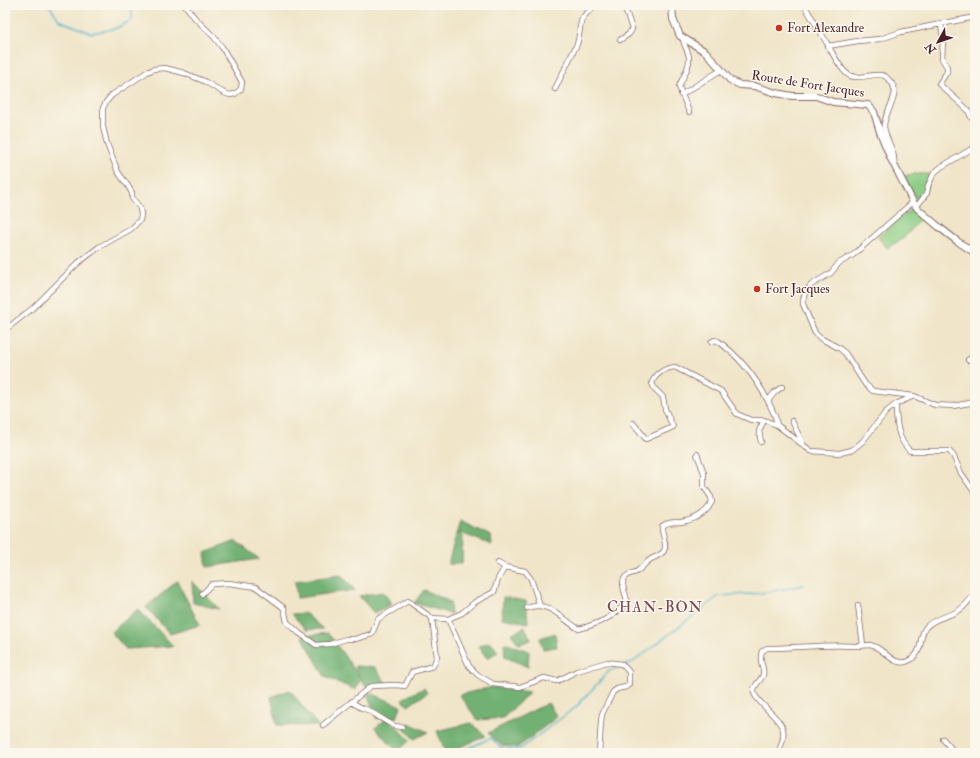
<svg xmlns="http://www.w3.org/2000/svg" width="980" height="758" font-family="'IM FELL Double Pica',serif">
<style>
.green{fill:#8ece86;stroke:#6c7658}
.forest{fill:#72b173;stroke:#5e684f}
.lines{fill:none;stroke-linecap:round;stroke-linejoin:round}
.stream{stroke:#4db6cb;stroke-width:1.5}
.minor-casing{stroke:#846462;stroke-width:6}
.tertiary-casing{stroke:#846462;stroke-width:8}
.minor{stroke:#fff;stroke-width:4.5}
.tertiary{stroke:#fff;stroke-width:6}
.poi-dot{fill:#c8321e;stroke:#fbf7ec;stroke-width:1.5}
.labels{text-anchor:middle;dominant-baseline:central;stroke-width:3;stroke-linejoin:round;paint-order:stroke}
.poi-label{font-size:13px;fill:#4a1f2b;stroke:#fbf7ec;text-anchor:start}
.street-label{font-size:13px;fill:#4a1f2b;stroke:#fbf7ec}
.quarter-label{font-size:15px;letter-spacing:1px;fill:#7b475a;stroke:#fbf7ec}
</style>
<rect width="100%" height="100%" fill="#fbf7ec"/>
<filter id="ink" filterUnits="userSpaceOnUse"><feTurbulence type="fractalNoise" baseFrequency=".025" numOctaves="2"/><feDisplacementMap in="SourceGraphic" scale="8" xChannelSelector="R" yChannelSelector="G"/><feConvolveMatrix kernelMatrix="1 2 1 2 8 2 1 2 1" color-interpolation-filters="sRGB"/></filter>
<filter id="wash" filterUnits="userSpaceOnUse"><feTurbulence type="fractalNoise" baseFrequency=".012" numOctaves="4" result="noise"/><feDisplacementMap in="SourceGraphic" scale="16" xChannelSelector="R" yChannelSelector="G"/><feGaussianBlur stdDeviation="0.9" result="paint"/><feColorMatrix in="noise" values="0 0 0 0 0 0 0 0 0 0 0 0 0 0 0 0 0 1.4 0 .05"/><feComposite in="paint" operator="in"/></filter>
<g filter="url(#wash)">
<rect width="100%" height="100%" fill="#f0e5c9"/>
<path class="green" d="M913 174H929L926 190 917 201 904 176Z
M911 209 920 219 905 237 887 248 878 237Z"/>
<path class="forest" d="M460 521 491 536 492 545 458 532 463 536 462 564H448Z
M236 541 259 559 207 567 205 553Z
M341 575 355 590 297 598 295 581Z
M177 581 200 625 170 634 146 607Z
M192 581 219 609 193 603Z
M424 590 450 602 451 614 414 603Z
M383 592 392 604 374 613 359 596Z
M503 597 526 601 528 623 502 618Z
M138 609 173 646 126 649 111 632Z
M305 613 323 629 306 630 292 614Z
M525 627 531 640 519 644 511 634Z
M328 633 359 676 355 666 375 667 386 683 365 686 361 678 356 690 325 677 302 636Z
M555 633 557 647 543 649 540 638Z
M491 642 498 652 487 658 478 646Z
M504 643 529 651 528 667 505 657Z
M492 687 530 692 503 718 478 720 459 695Z
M424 688 427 693 408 706 402 699Z
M290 690 318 726 277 725 271 697Z
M366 691 401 706 397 717 388 718 410 740 398 752 375 728 387 718 377 719Z
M548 703 557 717 518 747 502 746 488 733Z
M409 723 428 732 414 739 404 729Z
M471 723 486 736 446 753 437 731Z"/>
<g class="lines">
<path class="stream" d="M46 5 50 6 59 20 91 33 114 29 132 20V5
M458 753 491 738 502 749H520L576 707 609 671 633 662 719 596 763 593 804 585"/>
</g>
</g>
<g filter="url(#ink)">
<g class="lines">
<g class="minor-casing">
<path id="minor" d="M804 5C812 18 820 31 828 45 833 54 838 65 846 73 857 83 873 71 885 76 886 77 889 80 890 81 903 94 884 111 884 126 885 140 896 151 894 164
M941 24 943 39 942 59 947 67V72L939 84 968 110 971 117
M683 38C683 46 690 52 689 60 689 69 682 78 679 87L689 112
M620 40 629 34 632 29 627 14 622 5
M828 46 858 41 880 39 901 32 975 17
M555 89 577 44C580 36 579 27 582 19 585 13 592 11 594 5
M681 95 721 70
M913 202 853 255 839 263 831 273 811 285 805 293 803 300V304L815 333 820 338 839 348 845 353 865 384 873 391 914 396 935 405 953 406 975 402
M917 206 927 193 928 186 934 173 941 167 975 147
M5 330 33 308 78 263 99 247 131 229 140 220 141 215 140 208 132 198V193L128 186 118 172 107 144 103 127V108L106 102 112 95 147 72 154 69 165 68 184 73 204 81 224 93 230 95 235 94 241 89 242 82 222 47 214 37 194 17 185 5
M711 342 715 340 718 341C740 357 756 378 768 401
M968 360 975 355
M896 404C896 421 897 439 910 451H949L953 455 961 473 975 493
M792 421 803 444
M633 423 646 439 673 427 665 409 663 397 654 388 652 383C655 374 665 368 675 367L721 391 737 414 751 420H764L777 425 811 451 840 453 852 450 862 442 886 412 896 404 914 396
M777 425 775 416 768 401 775 392 782 387
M761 442 759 431 764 420
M498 563 505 567 525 571 531 579 540 606
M505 567 498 579 494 592 475 602 462 613 448 619 469 666 478 675 493 684 520 687 544 678 557 681 577 671 607 662 622 664 629 672V684L626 687 617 689 613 692 602 714 601 722 599 753
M202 594 212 584 229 583 256 587 284 608 287 622 299 633 316 645 330 644 346 639H355L372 634 378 619 408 601 432 618 448 619
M858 605 863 645
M527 608C550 600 561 619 579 629 597 624 616 617 627 601 626 593 618 581 628 575 631 573 634 573 636 572 642 568 645 563 651 559 655 557 661 555 664 551 668 544 661 534 662 526 668 522 674 522 681 522 694 520 706 514 712 502L711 497 704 487V473L697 454
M351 702 362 708 368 710 394 726 402 727
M323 725 371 686 396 685 405 686 412 672 433 666 437 657 432 618
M943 739 955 753
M778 753C790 727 781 724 764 706 760 702 756 698 754 693 752 686 761 681 763 675 765 667 758 663 762 651L767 648C796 648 826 644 855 646 860 646 866 645 870 645 884 647 893 668 908 661 925 653 918 636 926 627 934 618 948 617 958 611 965 607 969 600 975 594"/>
</g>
<g class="tertiary-casing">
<path id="tertiary" d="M672 5 673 19 680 36 706 52 730 80 740 85 754 86 776 93 792 96H816L833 102 868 105 874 112 880 132 890 157 913 202 918 209 939 227 957 241 975 253"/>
</g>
<use href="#minor" class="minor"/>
<use href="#tertiary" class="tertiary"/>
</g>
</g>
<g class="poi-dot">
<circle cx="779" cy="28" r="4"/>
<circle cx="757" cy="289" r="4"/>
</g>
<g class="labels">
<g class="poi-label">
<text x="787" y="28">Fort Alexandre</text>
<text x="765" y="289">Fort Jacques</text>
</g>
<g class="street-label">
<text transform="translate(808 84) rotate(9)">Route de Fort Jacques</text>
</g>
<g class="quarter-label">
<text x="655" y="607">CHAN-BON</text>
</g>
</g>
<rect width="980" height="758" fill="none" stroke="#fbf7ec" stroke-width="20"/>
<g transform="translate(938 42) rotate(230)" stroke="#fbf7ec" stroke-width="3" paint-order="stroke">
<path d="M0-3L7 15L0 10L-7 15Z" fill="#4a1f2b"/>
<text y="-6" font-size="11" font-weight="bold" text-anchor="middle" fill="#4a1f2b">N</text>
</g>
</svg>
